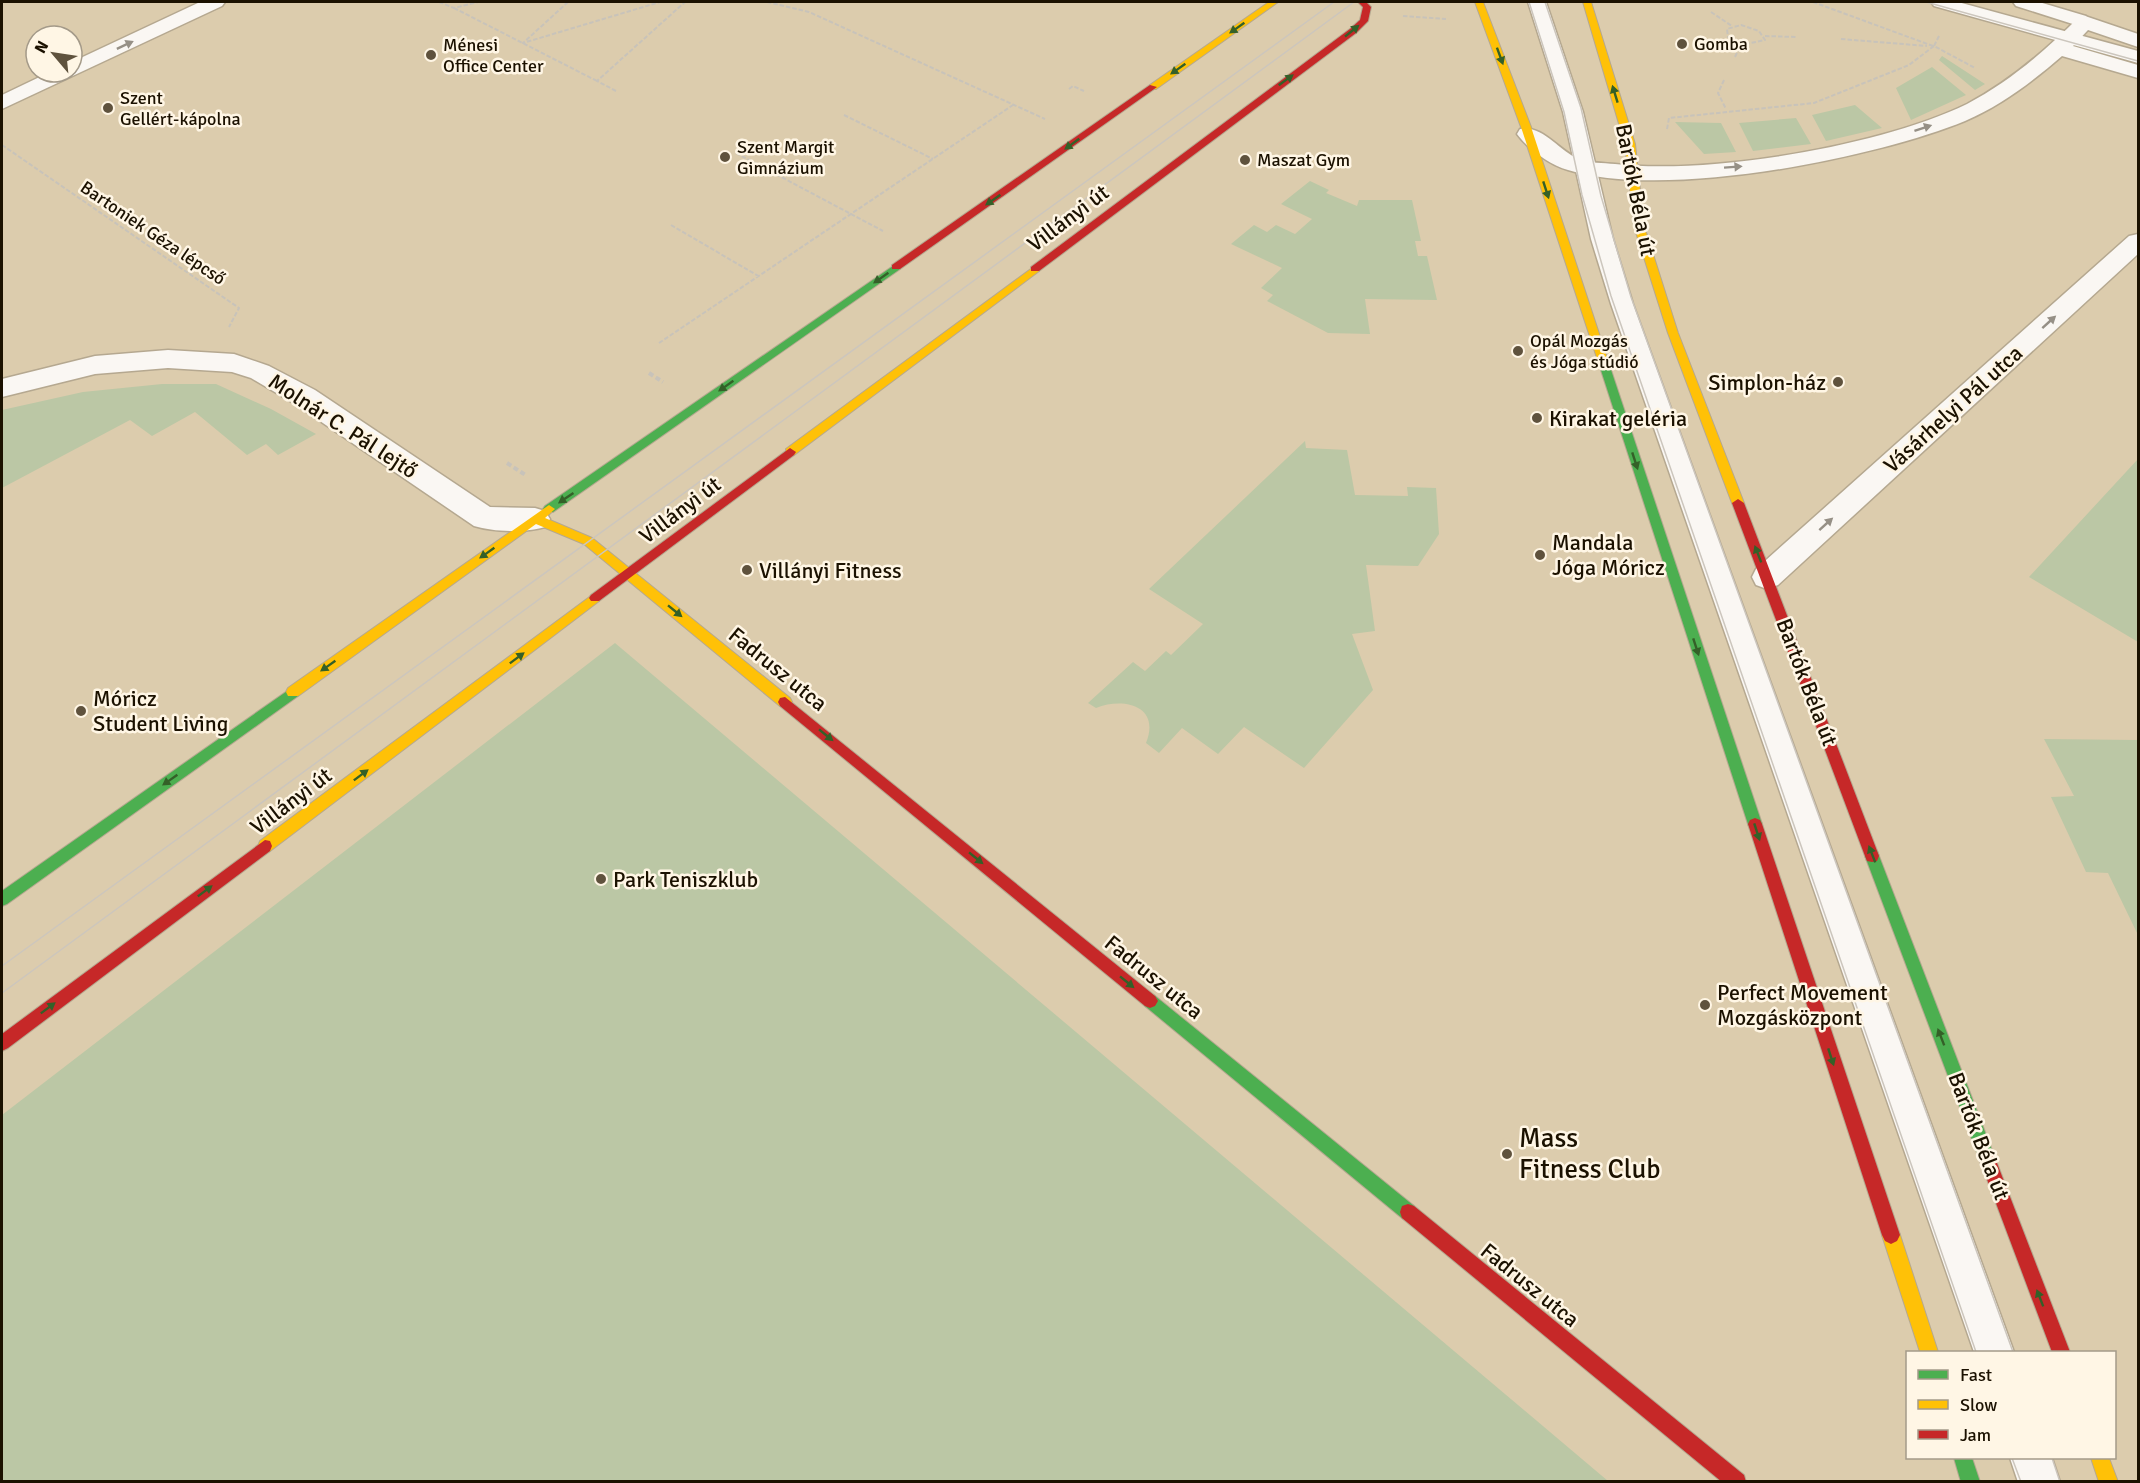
<svg xmlns="http://www.w3.org/2000/svg" width="2140" height="1483" font-family="Signika,sans-serif">
<style>
.green{fill:#bbc7a5}
.lines{fill:none;stroke-linecap:round;stroke-linejoin:round}
.lane-casing{stroke:#b5a890;stroke-width:3}
.street-casing{stroke:#b5a890;stroke-width:3}
.fast-casing{stroke:#b5a890;stroke-width:2}
.slow-casing{stroke:#b5a890;stroke-width:2}
.jam-casing{stroke:#b5a890;stroke-width:2}
.path-far1{stroke:#c8c3ba;stroke-width:2;stroke-dasharray:4.5 2;stroke-linecap:butt}
.path{stroke:#c8c3ba;stroke-width:4;stroke-dasharray:5 3;stroke-linecap:butt}
.lane{fill:#faf7f3;fill-rule:evenodd}
.street{fill:#faf7f3;fill-rule:evenodd}
.fast{fill:#4caf50;fill-rule:evenodd}
.slow{fill:#ffc107;fill-rule:evenodd}
.jam{fill:#c62828;fill-rule:evenodd}
.tram{stroke:#ccc6bd;stroke-width:1.5}
.oneway{fill:#346028}
.oneway2{fill:#969086}
.poi-dot{fill:#5f523d;stroke:#fff6e5;stroke-width:2}
.labels{text-anchor:middle;dominant-baseline:central;stroke-width:5;stroke-linejoin:round;paint-order:stroke}
.far-poi-label{font-size:18px;fill:#1b1100;stroke:#fff6e5;text-anchor:start}
.far-street-label{font-size:18px;fill:#1b1100;stroke:#fff6e5}
.street-label{font-size:22px;fill:#1b1100;stroke:#fff6e5}
.poi-label{font-size:22px;fill:#1b1100;stroke:#fff6e5;text-anchor:start}
.near-poi-label{font-size:27px;fill:#1b1100;stroke:#fff6e5;text-anchor:start}
</style>
<rect width="100%" height="100%" fill="#dcccad"/>
<path class="green" d="M1942 56 1985 84 1975 90 1939 60Z
M1932 67 1966 95 1911 120 1896 88Z
M1855 105 1882 128 1826 141 1812 115Z
M1796 118 1811 144 1753 151 1739 123Z
M1675 122 1721 123 1736 152 1704 154Z
M1310 181 1329 190 1326 193 1357 206 1359 200H1412L1421 241H1415L1418 256H1427L1437 300 1365 299 1370 334 1328 333 1267 301 1273 295 1261 288 1282 268 1231 244 1254 225 1267 232 1276 225 1295 234 1312 219 1281 204Z
M162 384H216L271 409 316 434 278 455 266 444 247 455 195 412 152 436 130 420 2 488V410L83 392Z
M1305 441 1306 448 1347 450 1355 495 1408 496 1407 487 1436 488 1439 534 1418 566 1366 565 1375 631 1352 634 1373 690 1304 768 1244 727 1218 754 1182 728 1159 753 1146 743C1161 706 1124 697 1096 708L1088 703 1133 662 1145 671 1166 651 1171 655 1203 624 1149 589Z
M2138 459V642L2029 577Z
M615 643 1608 1481H2V1115Z
M2044 739 2138 740V935L2108 873 2086 872 2051 797 2074 796Z"/>
<g class="lines">
<g class="lane-casing">
<path id="lane" d="M1528 2H1546L1583 112 1613 239 1633 304 2014 1352H1974L1611 304 1591 239 1563 112Z
M1931 2H1958L2138 51V63L1934 6Z
M2013 2H2039L2086 16 2088 20 2079 26 2016 6Z
M2010 1458H2052L2060 1482H2018Z"/>
</g>
<g class="street-casing">
<path id="street" d="M200 2H225L222 6 2 109V95L50 72H72V62Z
M2085 16 2138 34V47L2088 30 2073 46 2138 65V78L2062 56C2033 81 2001 106 1965 121 1872 159 1664 200 1568 170 1550 165 1528 149 1517 134L1520 129C1542 124 1559 151 1579 159 1589 163 1603 163 1615 164 1709 175 1881 146 1967 104 2009 82 2045 51 2078 18Z
M2138 234V254L1778 585 1767 589 1756 585 1752 577 1756 569 2129 236Z
M168 350 234 354 269 366 315 390 490 507 535 508 545 511 550 519 545 527C525 533 494 532 474 526L295 404 251 378 232 372 168 368 95 374 2 397V379L95 356Z"/>
</g>
<g class="fast-casing">
<path id="fast" d="M896 264 901 267 900 269 553 512H545L543 509 545 506Z
M1604 360 1609 364 1762 824 1760 828 1755 830 1750 828 1748 824 1599 364Z
M293 687 298 688 300 692 298 696 7 904 2 906V891Z
M1872 850 1877 851 1879 856 1995 1158 1993 1164 1987 1166 1981 1164 1979 1158 1865 856 1867 851Z
M1150 994 1155 996 1414 1206 1416 1212 1414 1218 1408 1220 1402 1218 1145 1006 1142 1001 1145 996Z
M1954 1458H1972L1980 1482H1961Z"/>
</g>
<g class="slow-casing">
<path id="slow" d="M1269 2H1278L1156 89H1150V85Z
M1475 2H1483L1531 127 1609 364 1608 367 1604 368 1599 364 1521 127Z
M1583 2H1591L1635 144 1644 226 1678 333 1744 503 1742 506 1738 507 1732 503 1668 333 1634 226 1625 144Z
M1035 266 1039 267V271L794 455H786V449Z
M549 505 555 509 545 518 592 538 790 698 792 702 790 706H780L584 544 536 524 298 696H288L286 692 288 688Z
M595 593 601 598 599 601 270 851 265 852 260 851 258 846 260 841Z
M1891 1226 1897 1229 1900 1235 1938 1352H1920L1882 1235 1885 1229Z
M2091 1458H2109L2118 1482H2099Z"/>
</g>
<g class="jam-casing">
<path id="jam" d="M1358 2H1366L1371 7 1368 21 1356 33 1039 271H1031V267L1350 29 1360 20 1363 7Z
M1150 85 1157 87 900 269H892V265Z
M790 448 796 452 794 455 599 601H591L589 598 591 595Z
M1738 499 1744 503 1879 856 1877 861 1872 862 1867 861 1865 856 1732 503Z
M785 697 1155 996 1158 1001 1155 1006 1150 1008 1145 1006 780 706 778 702 780 698Z
M1755 818 1760 820 1762 824 1900 1235 1897 1241 1891 1244 1885 1241 1882 1235 1748 824 1750 820Z
M265 840 270 841 272 846 270 851 8 1048 2 1051V1034Z
M1987 1150 1993 1152 1995 1158 2070 1352H2052L1979 1158 1981 1152Z
M1408 1204 1414 1206 1744 1475 1746 1482H1722L1402 1218 1400 1212 1402 1206Z"/>
</g>
<path class="path-far1" d="M439 2 454 8 478 2
M568 2 523 43 660 2
M767 2 809 12 1045 119
M1813 2 1933 46
M454 8 597 81
M1711 12 1732 26
M1403 16 1446 19
M1741 25 1759 31 1765 40 1746 44 1728 37 1727 29Z
M1765 36 1796 37
M1939 36 1934 46 1975 68
M1841 39 1927 46
M1735 57 1741 44
M1724 80 1718 93 1726 109
M1069 89 1073 86 1084 91
M616 91 597 81 685 2
M844 115 933 159
M1667 129 1669 118 1814 103 1909 65 1934 46
M2 145 239 308 229 327
M736 153 883 231
M671 225 760 277
M659 343 1013 105"/>
<path class="path" d="M649 373 663 382
M507 463 527 476"/>
<use href="#lane" class="lane"/>
<use href="#street" class="street"/>
<use href="#fast" class="fast"/>
<use href="#slow" class="slow"/>
<use href="#jam" class="jam"/>
<path class="tram" d="M1529 2 1564 112 1582 195 1611 296 1976 1352
M1545 2 1581 108 1601 196 1631 297 2013 1352
M1926 2 2138 61
M2 966 1334 2
M2 993 1354 2
M2012 1458 2021 1482
M2052 1458 2060 1482"/>
</g>
<defs><path id="oneway-solid" d="M-6-.8H1V-3.2L6.5 0L1 3.2V.8H-6Z" transform="scale(1.5)"/></defs>
<g class="oneway">
<use href="#oneway-solid" transform="translate(1237 28) rotate(145)"/>
<use href="#oneway-solid" transform="translate(1352 31) rotate(-39)"/>
<use href="#oneway-solid" transform="translate(1500 56) rotate(70)"/>
<use href="#oneway-solid" transform="translate(1178 69) rotate(145)"/>
<use href="#oneway-solid" transform="translate(1286 80) rotate(-36)"/>
<use href="#oneway-solid" transform="translate(1615 94) rotate(-107)"/>
<use href="#oneway-solid" transform="translate(1072 144) rotate(144)"/>
<use href="#oneway-solid" transform="translate(1546 190) rotate(72)"/>
<use href="#oneway-solid" transform="translate(993 200) rotate(145)"/>
<use href="#oneway-solid" transform="translate(881 278) rotate(145)"/>
<use href="#oneway-solid" transform="translate(726 386) rotate(145)"/>
<use href="#oneway-solid" transform="translate(1635 461) rotate(72)"/>
<use href="#oneway-solid" transform="translate(566 498) rotate(146)"/>
<use href="#oneway-solid" transform="translate(487 553) rotate(145)"/>
<use href="#oneway-solid" transform="translate(1758 554) rotate(-111)"/>
<use href="#oneway-solid" transform="translate(675 611) rotate(39)"/>
<use href="#oneway-solid" transform="translate(1696 647) rotate(72)"/>
<use href="#oneway-solid" transform="translate(517 658) rotate(-37)"/>
<use href="#oneway-solid" transform="translate(328 666) rotate(145)"/>
<use href="#oneway-solid" transform="translate(826 735) rotate(39)"/>
<use href="#oneway-solid" transform="translate(361 775) rotate(-37)"/>
<use href="#oneway-solid" transform="translate(170 780) rotate(145)"/>
<use href="#oneway-solid" transform="translate(1757 832) rotate(72)"/>
<use href="#oneway-solid" transform="translate(1872 854) rotate(-111)"/>
<use href="#oneway-solid" transform="translate(976 858) rotate(39)"/>
<use href="#oneway-solid" transform="translate(205 891) rotate(-37)"/>
<use href="#oneway-solid" transform="translate(1127 982) rotate(39)"/>
<use href="#oneway-solid" transform="translate(48 1008) rotate(-37)"/>
<use href="#oneway-solid" transform="translate(1941 1037) rotate(-111)"/>
<use href="#oneway-solid" transform="translate(1831 1057) rotate(72)"/>
<use href="#oneway-solid" transform="translate(2040 1298) rotate(-111)"/>
</g>
<g class="oneway2">
<use href="#oneway-solid" transform="translate(125 45) rotate(-25)"/>
<use href="#oneway-solid" transform="translate(1923 128) rotate(-18)"/>
<use href="#oneway-solid" transform="translate(1733 167) rotate(-4)"/>
<use href="#oneway-solid" transform="translate(2049 322) rotate(-42)"/>
<use href="#oneway-solid" transform="translate(1826 524) rotate(-42)"/>
</g>
<g class="poi-dot">
<circle cx="1682" cy="44" r="6"/>
<circle cx="431" cy="55" r="6"/>
<circle cx="108" cy="108" r="6"/>
<circle cx="725" cy="157" r="6"/>
<circle cx="1245" cy="160" r="6"/>
<circle cx="1518" cy="351" r="6"/>
<circle cx="1838" cy="382" r="6"/>
<circle cx="1537" cy="418" r="6"/>
<circle cx="1540" cy="555" r="6"/>
<circle cx="747" cy="570" r="6"/>
<circle cx="81" cy="711" r="6"/>
<circle cx="601" cy="879" r="6"/>
<circle cx="1705" cy="1005" r="6"/>
<circle cx="1507" cy="1154" r="6"/>
</g>
<g class="labels">
<g class="far-poi-label">
<text x="1694" y="44">Gomba</text>
<text x="443" y="45">Ménesi<tspan x="443" dy="21">Office Center</tspan></text>
<text x="120" y="98">Szent<tspan x="120" dy="21">Gellért-kápolna</tspan></text>
<text x="737" y="147">Szent Margit<tspan x="737" dy="21">Gimnázium</tspan></text>
<text x="1257" y="160">Maszat Gym</text>
<text x="1530" y="341">Opál Mozgás<tspan x="1530" dy="21">és Jóga stúdió</tspan></text>
</g>
<g class="far-street-label">
<text transform="translate(153 233) rotate(34)">Bartoniek Géza lépcső</text>
</g>
<g class="street-label">
<text transform="translate(1636 190) rotate(79)">Bartók Béla út</text>
<text transform="translate(1068 218) rotate(-37)">Villányi út</text>
<text transform="translate(1953 409) rotate(-42)">Vásárhelyi Pál utca</text>
<text transform="translate(343 426) rotate(33)">Molnár C. Pál lejtő</text>
<text transform="translate(680 510) rotate(-37)">Villányi út</text>
<text transform="translate(778 669) rotate(39)">Fadrusz utca</text>
<text transform="translate(1807 682) rotate(69)">Bartók Béla út</text>
<text transform="translate(291 801) rotate(-37)">Villányi út</text>
<text transform="translate(1154 977) rotate(39)">Fadrusz utca</text>
<text transform="translate(1979 1136) rotate(69)">Bartók Béla út</text>
<text transform="translate(1530 1285) rotate(39)">Fadrusz utca</text>
</g>
<g class="poi-label">
<text x="1826" y="382" text-anchor="end">Simplon-ház</text>
<text x="1549" y="418">Kirakat geléria</text>
<text x="1552" y="542">Mandala<tspan x="1552" dy="25">Jóga Móricz</tspan></text>
<text x="759" y="570">Villányi Fitness</text>
<text x="93" y="698">Móricz<tspan x="93" dy="25">Student Living</tspan></text>
<text x="613" y="879">Park Teniszklub</text>
<text x="1717" y="992">Perfect Movement<tspan x="1717" dy="25">Mozgásközpont</tspan></text>
</g>
<g class="near-poi-label">
<text x="1519" y="1138">Mass<tspan x="1519" dy="31">Fitness Club</tspan></text>
</g>
</g>
<rect width="2140" height="1483" fill="none" stroke="#1b1100" stroke-width="6"/>
<rect x="1906" y="1351" width="210" height="108" fill="#fff6e5" stroke="#a49a89" stroke-width="1.5"/>
<rect x="1918" y="1370" width="30" height="9" fill="#4caf50" stroke="#a49a89" stroke-width="1.5"/>
<text x="1960" y="1381" font-size="18" fill="#1b1100">Fast</text>
<rect x="1918" y="1400" width="30" height="9" fill="#ffc107" stroke="#a49a89" stroke-width="1.5"/>
<text x="1960" y="1411" font-size="18" fill="#1b1100">Slow</text>
<rect x="1918" y="1430" width="30" height="9" fill="#c62828" stroke="#a49a89" stroke-width="1.5"/>
<text x="1960" y="1441" font-size="18" fill="#1b1100">Jam</text>
<g transform="translate(54 54) rotate(299)"><circle r="28" fill="#fff6e5" stroke="#a49a89" stroke-width="1.5"/>
<path d="M0-4.5L10 22L0 15L-10 22Z" fill="#5f523d"/>
<text y="-9" font-size="16" font-weight="bold" text-anchor="middle" fill="#1b1100">N</text>
</g>
</svg>
